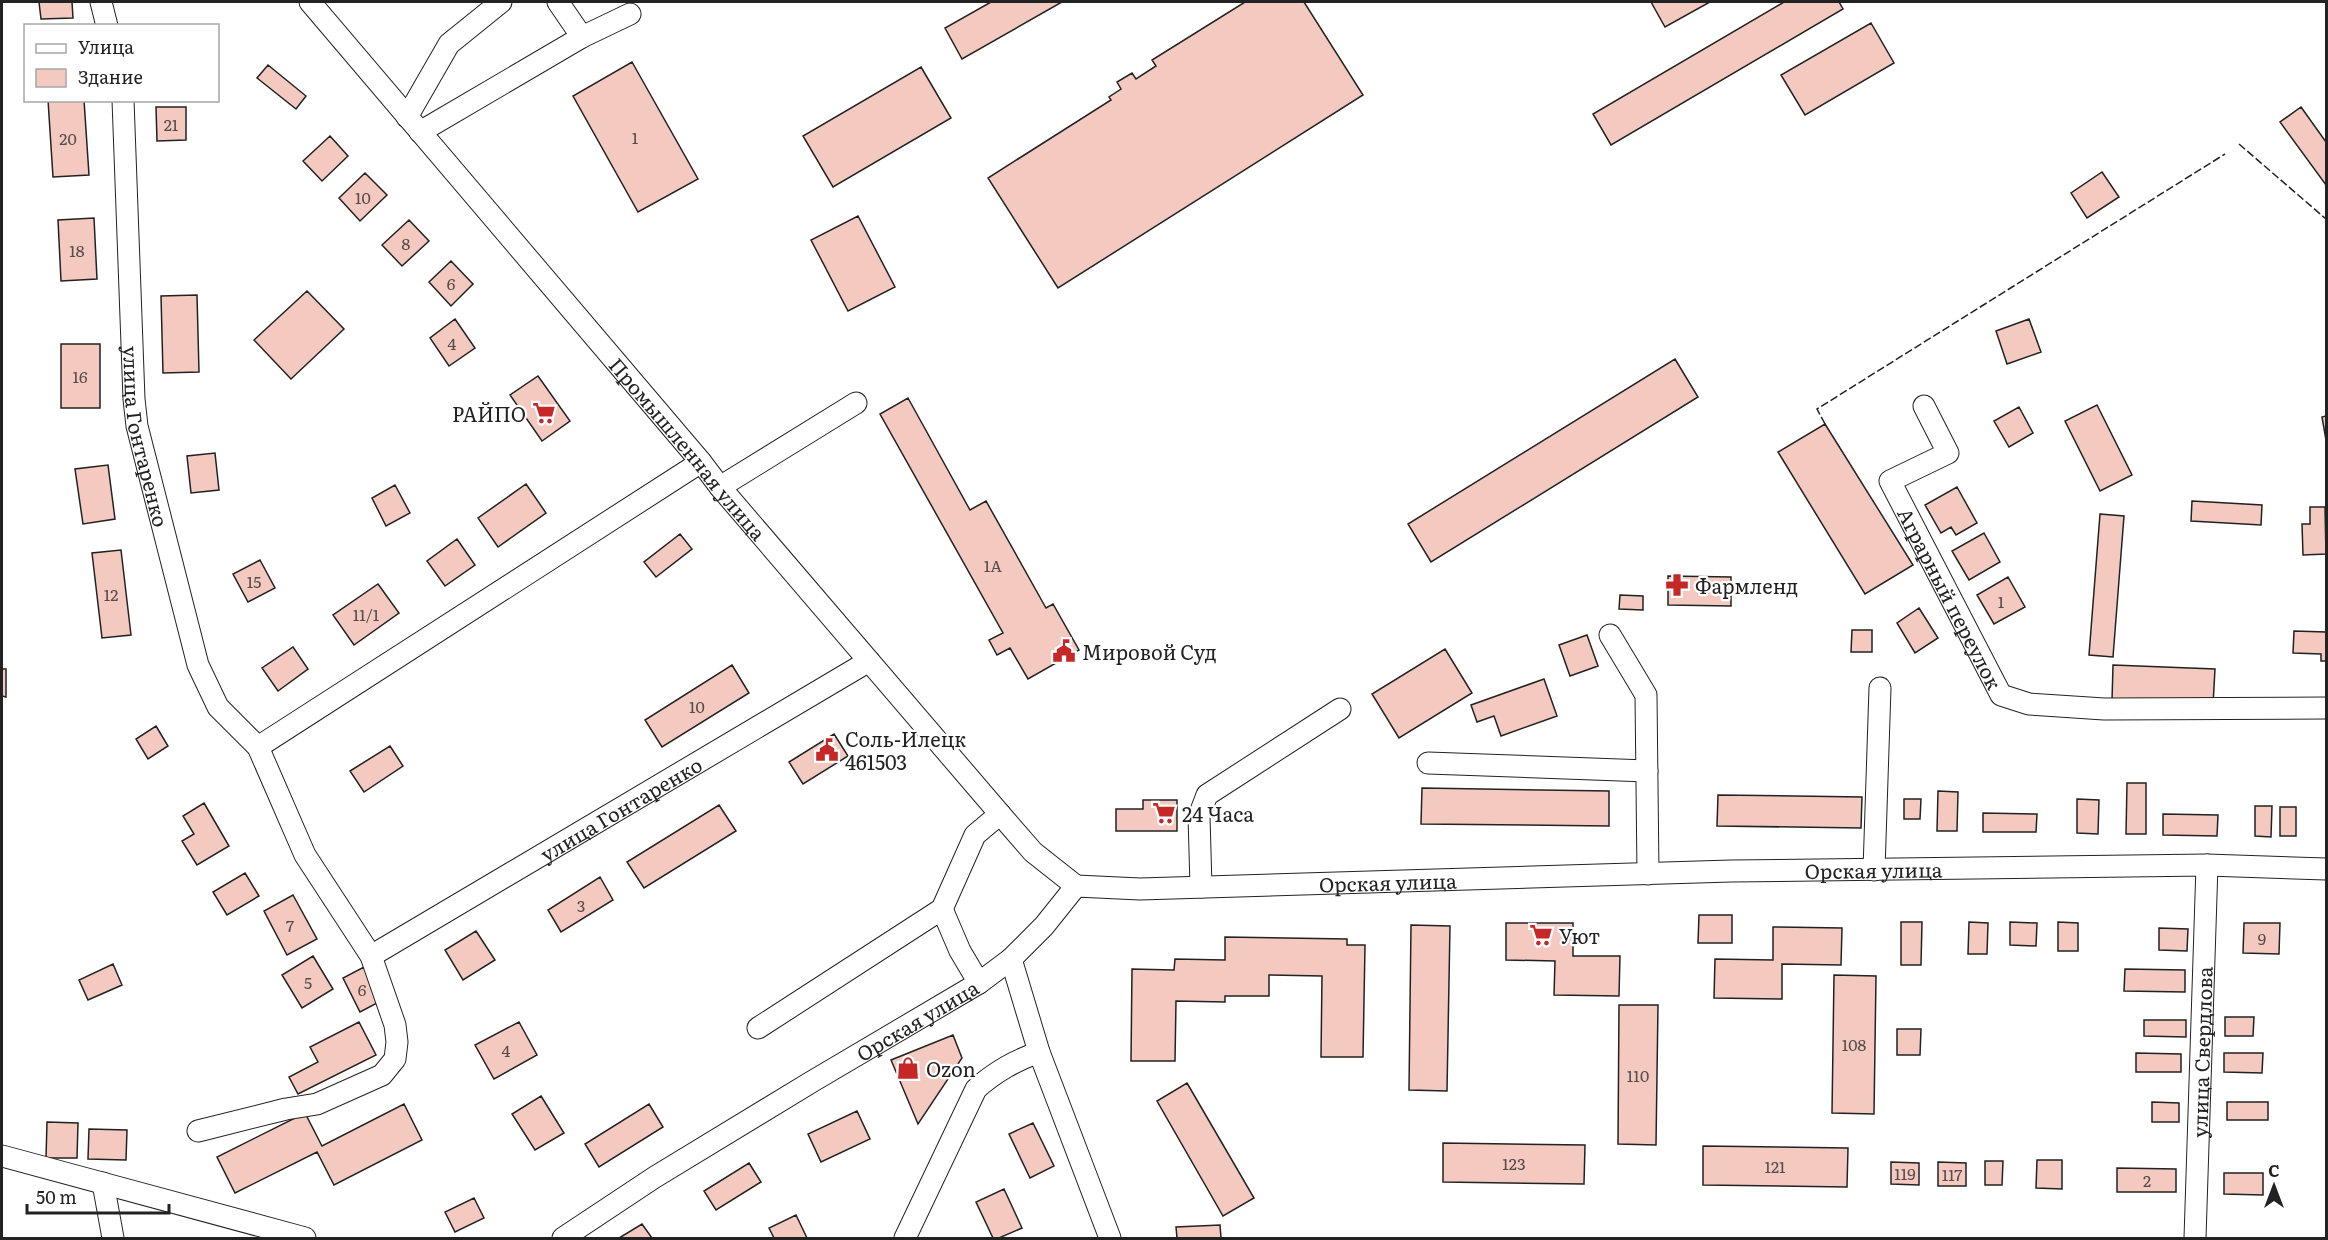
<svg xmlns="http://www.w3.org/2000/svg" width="2328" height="1240" font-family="Literata,serif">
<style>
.building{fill:#f3c9c0;stroke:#222;stroke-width:1.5}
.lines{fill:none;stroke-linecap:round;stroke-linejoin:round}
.minor-casing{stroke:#222;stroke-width:23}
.minor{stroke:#fff;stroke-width:21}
.fence{stroke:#222;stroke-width:1.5;stroke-dasharray:8 3;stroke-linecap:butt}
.labels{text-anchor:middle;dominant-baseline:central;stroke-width:4.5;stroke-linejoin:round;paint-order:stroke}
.number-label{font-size:16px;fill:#564c4a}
.poi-label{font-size:20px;fill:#222;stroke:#fff;text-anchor:start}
.street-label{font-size:20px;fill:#222;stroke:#fff}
</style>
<rect width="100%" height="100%" fill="#fff"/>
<path class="building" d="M39 2H72L73 18 41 19Z
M991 2H1062L962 59 945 28Z
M1245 2H1304L1363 95 1058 288 988 178 1111 100 1109 97 1121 89 1117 82 1132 73 1136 79 1156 66 1152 60Z
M1651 2H1710L1665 27Z
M1784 2H1839L1843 9 1611 145 1593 114Z
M1871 23 1894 63 1805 115 1781 75Z
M632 62 698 179 638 212 573 96Z
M268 65 306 96 296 109 257 78Z
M921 67 951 118 833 187 803 136Z
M48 100H84L89 175 53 177Z
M156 107H186V140L157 141Z
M2301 107 2326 142V185L2280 122Z
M330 136 348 156 322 181 303 161Z
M2102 172 2119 197 2087 218 2071 193Z
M365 173 387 195 360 221 339 198Z
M858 216 895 287 848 311 811 240Z
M94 218 97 279 61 281 58 220Z
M409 220 429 241 402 266 382 245Z
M451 261 473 284 451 306 429 282Z
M307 291 344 329 291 379 254 340Z
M197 295 199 372 163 373 161 296Z
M455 319 475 348 449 366 430 338Z
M2029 319 2041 352 2007 364 1996 331Z
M61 344H100V408H61Z
M1675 359 1698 397 1431 562 1408 524Z
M538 376 570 421 542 441 510 395Z
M908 398 970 510 986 501 1046 608 1053 604 1079 650 1028 679 1010 648 997 655 989 640 1003 633 880 414Z
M2097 405 2132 475 2100 491 2065 421Z
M2019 407 2033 433 2009 447 1994 421Z
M2326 416V440L2322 417Z
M1825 424 1913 565 1865 594 1778 452Z
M215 453 219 490 191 493 187 456Z
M108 465 115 519 83 524 75 469Z
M526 484 546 513 498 547 478 518Z
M395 485 410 513 386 526 372 498Z
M1957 487 1977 523 1956 535 1951 527 1941 533 1925 505Z
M2192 501 2262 505 2261 525 2191 521Z
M2310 507H2325L2326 554 2303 555 2302 524H2310Z
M2100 514 2124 516 2113 657 2089 655Z
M1984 533 2000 562 1969 580 1952 551Z
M680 534 692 549 656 577 644 562Z
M457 539 475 565 445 586 427 561Z
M121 550 131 635 102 638 92 553Z
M260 560 275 588 248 602 233 574Z
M1668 576 1731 577V606L1668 605Z
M2008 577 2025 607 1994 624 1977 595Z
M378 584 399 613 354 645 333 615Z
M1620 595 1643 596V610L1619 609Z
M1919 608 1938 638 1915 653 1897 623Z
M1852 630H1872V652H1851Z
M2294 631 2326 632V661H2321V654L2293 653Z
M1587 635 1598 666 1570 676 1559 645Z
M293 647 308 669 278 691 262 668Z
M1445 649 1472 693 1399 738 1372 694Z
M732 665 749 693 662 747 645 720Z
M2113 665 2215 669 2213 705 2112 701Z
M2 669H6V697L2 696Z
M1544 679 1557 716 1501 736 1494 716 1477 722 1471 705Z
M156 726 168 746 148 759 136 739Z
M834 734 848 756 803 784 789 762Z
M390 746 403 766 364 792 350 771Z
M2127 783H2146V834H2126Z
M1422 788 1609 791V826L1421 824Z
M1938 791 1958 792 1957 831H1937Z
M1718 795 1862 797 1861 828 1717 826Z
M1904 799H1921L1920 819H1904Z
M2077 799 2099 800 2098 834 2077 833Z
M1143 800H1177V831H1116V809H1143Z
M204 803 229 846 197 865 182 841 194 834 183 816Z
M719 805 736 831 644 888 627 862Z
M2255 806H2272L2271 837 2255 836Z
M2280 807H2296V836H2280Z
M1983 813 2037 814 2036 832H1983Z
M2163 814 2218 815 2217 836 2163 835Z
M245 873 259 896 227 915 213 892Z
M600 877 613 900 561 932 548 910Z
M293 895 317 939 287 955 264 911Z
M1699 915H1732V943H1698Z
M1901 922H1922L1921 965H1901Z
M1969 922 1988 923 1987 954H1968Z
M2010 922 2037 923 2036 946 2010 945Z
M2058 922 2078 923V951H2058Z
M1506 923H1573V956H1620L1619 996 1554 995 1555 961 1506 960Z
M2244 923H2280L2279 954 2243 953Z
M1411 925 1450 926 1447 1091 1409 1090Z
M1773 927 1842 928 1841 965 1782 964V999L1714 998 1715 959 1773 960Z
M2159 928 2188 929 2187 951 2159 950Z
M476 931 495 960 463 980 445 950Z
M1225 937 1347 939V945H1365L1363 1057H1321L1322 976 1269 975V996H1225V1002L1176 1001 1175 1061H1131L1132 969 1174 970 1175 959 1225 960Z
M313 956 333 989 302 1008 282 975Z
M113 964 122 985 88 1000 79 980Z
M364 967 381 1001 360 1012 343 978Z
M2125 969 2185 970V992L2124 991Z
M1834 975 1876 976 1874 1114 1832 1113Z
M1619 1005H1658L1656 1145 1618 1144Z
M2225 1017H2254L2253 1036H2225Z
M2144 1020H2186V1037L2144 1036Z
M359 1022 376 1055 298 1094 289 1077 318 1062 310 1047Z
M519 1022 537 1055 494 1079 475 1045Z
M1897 1029H1921L1920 1055H1897Z
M953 1035 962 1058 918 1124 891 1060Z
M2136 1053 2181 1054V1072H2136Z
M2224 1053H2263L2262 1073 2224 1072Z
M1187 1083 1254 1198 1223 1216 1157 1101Z
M541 1096 564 1133 535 1150 512 1114Z
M2152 1102 2179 1103V1122H2152Z
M2227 1102H2268V1120H2227Z
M404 1104 422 1140 334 1185 317 1152 235 1193 217 1157 305 1113 322 1146Z
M649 1104 663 1127 599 1167 585 1144Z
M857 1111 870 1139 821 1162 808 1134Z
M47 1122 78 1123 77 1158H46Z
M1033 1123 1054 1166 1030 1178 1009 1134Z
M89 1129 127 1130 126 1160 88 1159Z
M1443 1143 1585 1145 1584 1184 1443 1182Z
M1703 1146 1848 1148 1847 1187 1703 1185Z
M2037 1160H2062V1189L2036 1188Z
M1985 1161H2003L2002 1185H1985Z
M1891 1162 1919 1163V1185L1891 1184Z
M1938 1162 1966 1163V1186H1938Z
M749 1163 761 1182 716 1210 704 1191Z
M2117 1168 2176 1169V1192H2117Z
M2224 1173H2263V1195L2224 1194Z
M1004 1189 1022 1228 999 1238H993L976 1202Z
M474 1198 484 1218 455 1232 445 1212Z
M796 1215 807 1238H774L769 1228Z
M642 1224 652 1238H619Z
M1220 1225 1221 1238H1177L1176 1227Z"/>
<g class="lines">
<g class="minor-casing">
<g id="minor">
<path d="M101 2 107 26"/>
<path id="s1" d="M310 2 701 462 720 487 1000 814 1033 852 1076 886"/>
<path d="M558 2 582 37"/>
<path id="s2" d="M123 100 134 399 137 426 198 665 218 707 258 747 305 855 371 956 395 1025 397 1042 395 1059 382 1075 317 1104 286 1109 198 1131"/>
<path d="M407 117 449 44 501 2"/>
<path d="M420 132 582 37 630 14"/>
<path id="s3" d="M1924 406 1948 453 1890 481 2001 695 2029 704 2104 709 2326 708"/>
<path d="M720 487 856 403"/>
<path d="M1610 635 1646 695 1648 874"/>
<path d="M258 747 701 462"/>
<path d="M1428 763 1647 771"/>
<path d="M1874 870 1880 688"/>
<path id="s4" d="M1076 886 1140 889 1731 871 2207 865 2326 869"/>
<path d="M1201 887 1199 816 1207 795 1340 709"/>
<path d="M942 909 960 951 979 983"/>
<path id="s5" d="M371 956 869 661"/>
<path d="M1011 959 1039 1052 1110 1238"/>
<path d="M758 1028 942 909 975 835 1000 814"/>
<path d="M2 1156 305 1238"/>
<path d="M103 1183 113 1238"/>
<path id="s6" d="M563 1238 655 1177 813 1081 979 983 1011 959 1044 926 1076 886"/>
<path d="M905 1238 976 1089C996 1071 1015 1061 1039 1052"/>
<path id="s7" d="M2195 1238 2207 865"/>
</g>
</g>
<use href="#minor" class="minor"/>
<path class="fence" d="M2239 144 2326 219
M1825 424 1817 409 2225 154"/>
</g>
<defs>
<g id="supermarket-bare" transform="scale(1.8)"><path d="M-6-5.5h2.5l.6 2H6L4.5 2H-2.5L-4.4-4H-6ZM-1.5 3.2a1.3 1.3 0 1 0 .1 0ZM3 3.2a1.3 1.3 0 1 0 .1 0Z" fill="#c62828" stroke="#fff" stroke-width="2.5" paint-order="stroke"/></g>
<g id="pharmacy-bare" transform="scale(1.8)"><path d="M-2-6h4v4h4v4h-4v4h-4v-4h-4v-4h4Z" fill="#c62828" stroke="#fff" stroke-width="2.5" paint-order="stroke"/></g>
<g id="civic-bare" transform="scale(1.8)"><path d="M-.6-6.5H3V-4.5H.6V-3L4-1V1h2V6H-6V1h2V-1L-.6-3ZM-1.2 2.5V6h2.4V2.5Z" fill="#c62828" stroke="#fff" stroke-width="2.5" paint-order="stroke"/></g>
<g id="shop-bare" transform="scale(1.8)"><path d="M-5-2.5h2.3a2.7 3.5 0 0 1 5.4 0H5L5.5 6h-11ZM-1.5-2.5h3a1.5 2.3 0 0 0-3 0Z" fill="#c62828" stroke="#fff" stroke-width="2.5" paint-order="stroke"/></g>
</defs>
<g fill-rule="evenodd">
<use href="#supermarket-bare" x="544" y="413"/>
<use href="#pharmacy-bare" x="1677" y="585"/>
<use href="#civic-bare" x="1064" y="651"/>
<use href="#civic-bare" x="827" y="750"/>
<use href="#supermarket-bare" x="1164" y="813"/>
<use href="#supermarket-bare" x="1541" y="935"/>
<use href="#shop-bare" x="908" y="1068"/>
</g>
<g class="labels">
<g class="number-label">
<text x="171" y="124">21</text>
<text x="635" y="137">1</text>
<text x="68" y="138">20</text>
<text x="363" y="197">10</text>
<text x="406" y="243">8</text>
<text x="77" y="250">18</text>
<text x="451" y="283">6</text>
<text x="452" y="343">4</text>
<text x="80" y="376">16</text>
<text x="993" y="565">1А</text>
<text x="254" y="581">15</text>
<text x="111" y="594">12</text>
<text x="2001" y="601">1</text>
<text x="366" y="614">11/1</text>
<text x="697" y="706">10</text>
<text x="581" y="905">3</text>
<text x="290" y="925">7</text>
<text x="2262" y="938">9</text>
<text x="308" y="982">5</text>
<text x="362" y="989">6</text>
<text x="1854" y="1044">108</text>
<text x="506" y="1050">4</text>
<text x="1638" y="1075">110</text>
<text x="1514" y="1163">123</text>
<text x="1775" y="1166">121</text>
<text x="1905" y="1173">119</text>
<text x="1952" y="1174">117</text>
<text x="2147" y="1180">2</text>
</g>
<g class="poi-label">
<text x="526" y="413" text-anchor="end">РАЙПО</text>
<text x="1695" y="585">Фармленд</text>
<text x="1082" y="651">Мировой Суд</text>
<text x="845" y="738">Соль-Илецк<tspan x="845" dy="23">461503</tspan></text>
<text x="1182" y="813">24 Часа</text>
<text x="1559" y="935">Уют</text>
<text x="926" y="1068">Ozon</text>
</g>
<g class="street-label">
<text stroke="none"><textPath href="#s2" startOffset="338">улица Гонтаренко</textPath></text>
<text stroke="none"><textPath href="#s1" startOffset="585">Промышленная улица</textPath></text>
<text stroke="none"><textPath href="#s3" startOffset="249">Аграрный переулок</textPath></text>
<text stroke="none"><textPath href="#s5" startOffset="290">улица Гонтаренко</textPath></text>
<text stroke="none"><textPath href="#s4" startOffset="798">Орская улица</textPath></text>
<text stroke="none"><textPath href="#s4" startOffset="312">Орская улица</textPath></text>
<text stroke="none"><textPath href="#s6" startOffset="416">Орская улица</textPath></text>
<text stroke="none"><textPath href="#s7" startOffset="186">улица Свердлова</textPath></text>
</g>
</g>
<rect width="2328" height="1240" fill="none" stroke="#222222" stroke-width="6"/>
<rect x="24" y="24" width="195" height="78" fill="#ffffff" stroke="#a7a7a7" stroke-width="1.5"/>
<rect x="36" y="44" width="30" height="9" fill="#ffffff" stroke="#a7a7a7" stroke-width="1.5"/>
<text x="78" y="54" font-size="18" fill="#222222">Улица</text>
<rect x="36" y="69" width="30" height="18" fill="#f3c9c0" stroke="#a7a7a7" stroke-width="1.5"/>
<text x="78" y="84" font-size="18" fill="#222222">Здание</text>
<g transform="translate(2274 1186)" stroke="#ffffff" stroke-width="4.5" paint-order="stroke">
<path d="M0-4.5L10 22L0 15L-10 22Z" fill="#222222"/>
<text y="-9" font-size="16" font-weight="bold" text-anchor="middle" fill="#222222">С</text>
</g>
<path d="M27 1204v9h142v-9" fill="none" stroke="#222222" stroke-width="3"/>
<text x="36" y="1204" font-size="18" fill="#222222" stroke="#ffffff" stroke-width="4.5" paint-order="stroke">50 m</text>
</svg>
